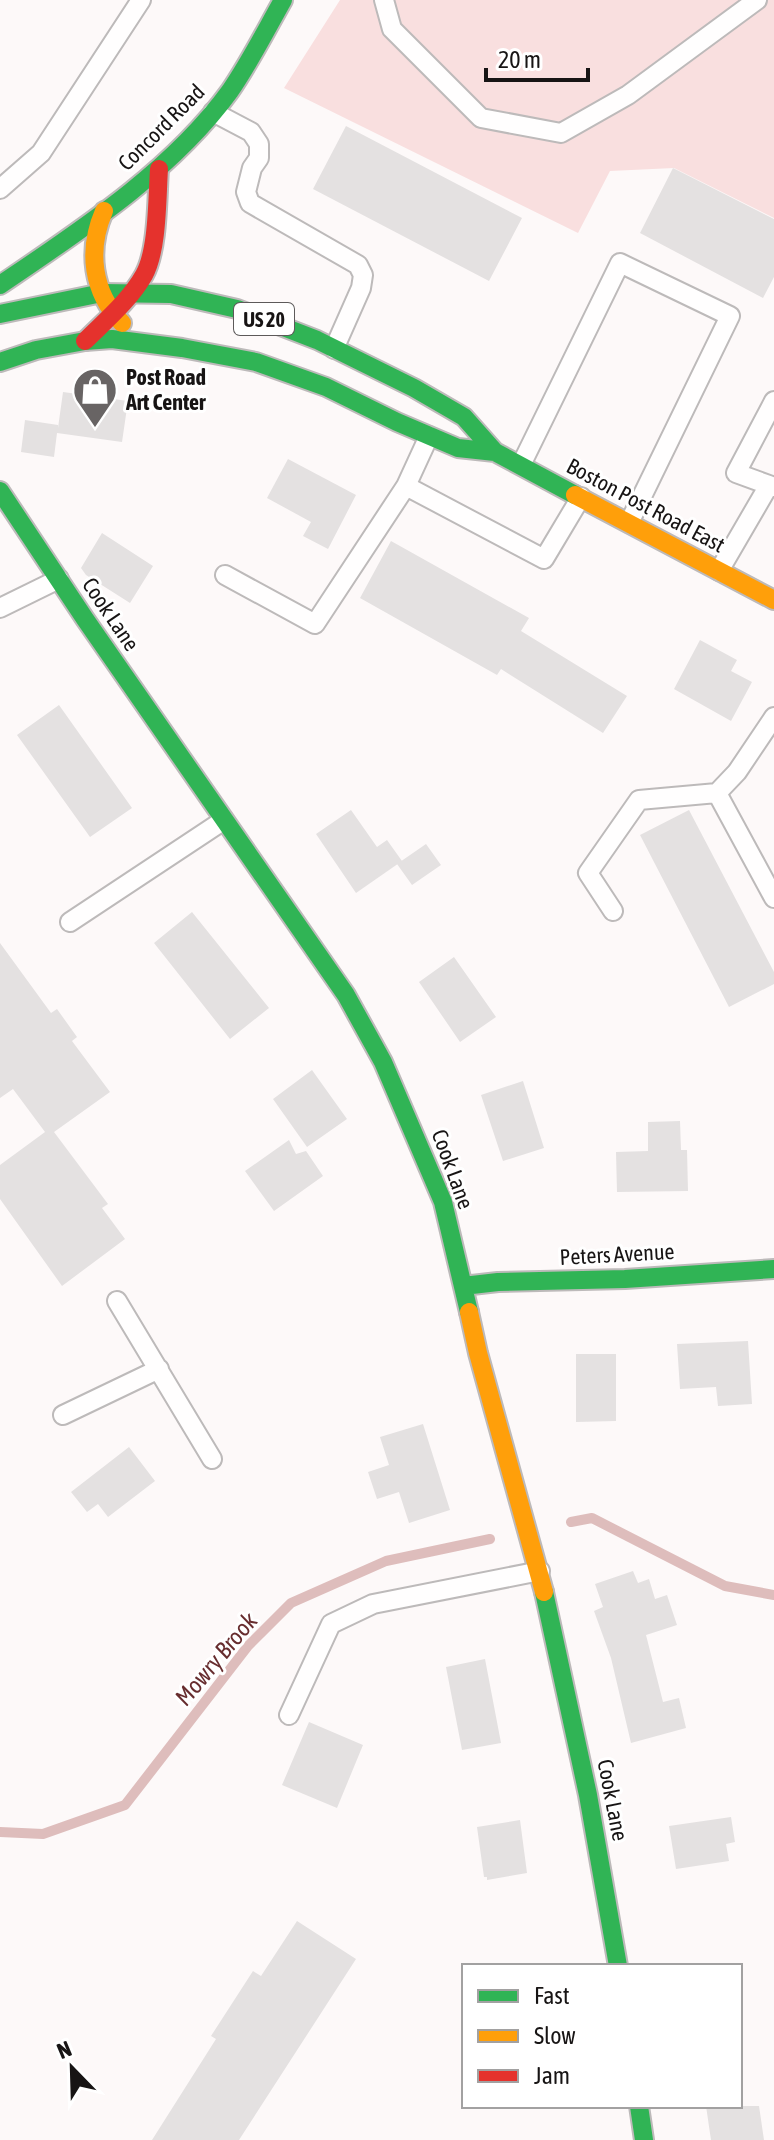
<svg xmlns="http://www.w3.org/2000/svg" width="774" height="2140" font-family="'Asap Condensed',sans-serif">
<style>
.green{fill:#f9dfdf}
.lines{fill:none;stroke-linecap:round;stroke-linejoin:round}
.stream{stroke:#debdbc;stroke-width:10}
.building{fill:#e4e1e1}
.lane-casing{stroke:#bdbaba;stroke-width:22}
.fast-casing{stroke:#bdbaba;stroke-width:22}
.slow-casing{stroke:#bdbaba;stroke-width:22}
.jam-casing{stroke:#bdbaba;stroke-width:22}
.lane{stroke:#fffefe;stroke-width:18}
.fast{stroke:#30b455;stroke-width:18}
.slow{stroke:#ff9f0a;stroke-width:18}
.jam{stroke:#e5322d;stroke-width:18}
.labels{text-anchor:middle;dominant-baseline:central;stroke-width:6;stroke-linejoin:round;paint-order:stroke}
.shield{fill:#fff;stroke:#5d5a5a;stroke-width:2}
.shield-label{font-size:20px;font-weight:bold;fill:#171414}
.street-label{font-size:22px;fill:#171414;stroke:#fff}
.poi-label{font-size:22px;font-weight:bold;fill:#171414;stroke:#fff;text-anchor:start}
.water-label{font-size:24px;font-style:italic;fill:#672d2f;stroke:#fff}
</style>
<rect width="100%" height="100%" fill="#fdf9f9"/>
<path class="green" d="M340 0H774V218L674 168 610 171 578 233 284 88Z"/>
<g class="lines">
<path class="stream" d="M571 1522 592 1518 725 1586 774 1595
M0 1832 43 1834 125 1805 248 1646 291 1603 386 1561 490 1539"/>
</g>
<path class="building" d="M346 126 522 218 489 281 313 189Z
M673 168 774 219V277L763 298 640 233Z
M63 392 128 401 122 442 57 433 54 457 21 452 25 420 58 425V428Z
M288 459 356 495 328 549 303 536 311 522 267 498Z
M102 533 153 566 130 603 86 575 81 568Z
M391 541 529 618 521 631 627 696 603 733 501 669 497 675 360 598Z
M700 640 737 660 731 671 752 682 731 721 674 689Z
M59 705 132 808 90 837 17 735Z
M351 810 377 847 387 840 402 861 356 893 316 834Z
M689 810 774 972V984L729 1007 640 835Z
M426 844 441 865 412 885 397 864Z
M192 912 269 1008 230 1039 154 943Z
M0 943 51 1013 57 1009 77 1037 72 1041 110 1092 54 1132 108 1204 102 1208 125 1239 62 1286 0 1199V1165L45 1132 13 1089 0 1098Z
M454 957 496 1017 460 1042 419 982Z
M312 1070 347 1119 307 1147 273 1099Z
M523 1081 544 1148 503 1161 481 1095Z
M680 1121 681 1150H687L688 1191 617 1192 616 1152 648 1151V1122Z
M289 1140 296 1154 306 1151 323 1176 274 1211 245 1171Z
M748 1341 752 1404 718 1406 716 1387 680 1389 677 1344Z
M576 1354H616V1421L576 1422Z
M423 1424 450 1510 409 1523 399 1492 377 1499 368 1472 389 1465 380 1437Z
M129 1447 155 1481 108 1517 98 1504 87 1512 71 1492Z
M633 1571 638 1583 649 1579 655 1599 667 1595 677 1625 646 1635 663 1702 679 1698 686 1728 631 1743 611 1658 594 1611 603 1607 595 1584Z
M485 1659 501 1743 462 1750 446 1667Z
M309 1722 363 1745 337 1808 282 1785Z
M731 1817 735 1842 726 1844 729 1861 676 1869 669 1826Z
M520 1820 527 1873 487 1880V1877H484L477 1827Z
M297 1921 356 1959 239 2140H152L216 2039 211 2036 253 1971 261 1976Z
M706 2106H759L764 2140H711Z"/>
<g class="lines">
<g class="lane-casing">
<path id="lane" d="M384 0 392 29 481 118 561 133 628 95 757 0
M213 112 251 132 259 144V158L252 168 246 192 250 203 358 265 363 275 361 288 334 349
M0 189 41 153 141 0
M521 465 620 263 730 316 629 523
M769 485 736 473 774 401
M406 486 544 559 581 497
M719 571 769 485 774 487
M225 575 315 624 406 486 429 436
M0 608 59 579
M774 717 737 772 717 793 774 898
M613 911 588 873 639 800 717 793
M70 922 224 820
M117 1301 212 1459
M63 1415 159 1369
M289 1715 331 1624 373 1604 540 1571"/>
</g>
<g class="fast-casing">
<path id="fast" d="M0 285C81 230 172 171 230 91 250 62 266 30 283 0
M0 314 102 293 171 294 237 309 317 340 414 388 464 417 495 452 575 495
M0 362 36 350 85 341 112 339 182 348 256 362 326 387 397 422 458 448 495 452
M0 491 85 619 346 995 383 1062 443 1202 469 1312
M463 1286 498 1282 625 1279 774 1269
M544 1592 588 1795 618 1966
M639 2106 644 2140"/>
</g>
<g class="slow-casing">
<path id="slow" d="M104 211C87 250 92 292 122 323
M575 495 774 600
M469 1312 478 1353 544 1592"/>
</g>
<g class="jam-casing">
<path id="jam" d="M85 341C105 321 130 300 144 275 158 250 157 198 159 169"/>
</g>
<use href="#lane" class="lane"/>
<use href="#fast" class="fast"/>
<use href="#slow" class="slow"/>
<use href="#jam" class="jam"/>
</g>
<defs>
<g id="shop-pin" transform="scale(2.3)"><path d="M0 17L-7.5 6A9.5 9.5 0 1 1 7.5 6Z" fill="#686464" stroke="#fff"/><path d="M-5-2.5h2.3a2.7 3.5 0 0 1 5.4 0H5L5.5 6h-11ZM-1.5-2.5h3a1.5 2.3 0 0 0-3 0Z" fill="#fff"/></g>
</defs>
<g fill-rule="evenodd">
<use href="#shop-pin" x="95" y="390"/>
</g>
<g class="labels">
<rect class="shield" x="234" y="303" width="60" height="32" rx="6"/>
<g class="shield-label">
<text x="264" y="319">US 20</text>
</g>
<g class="street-label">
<text transform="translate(161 127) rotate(-45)">Concord Road</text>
<text transform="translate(646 505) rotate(28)">Boston Post Road East</text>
<text transform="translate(111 614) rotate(56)">Cook Lane</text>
<text transform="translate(453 1169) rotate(70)">Cook Lane</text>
<text transform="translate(617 1254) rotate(-3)">Peters Avenue</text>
<text transform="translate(613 1800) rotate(79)">Cook Lane</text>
</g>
<g class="poi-label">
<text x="126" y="377">Post Road<tspan x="126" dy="25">Art Center</tspan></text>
</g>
<g class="water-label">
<text transform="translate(216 1659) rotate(-50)">Mowry Brook</text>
</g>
</g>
<rect x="462" y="1964" width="280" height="144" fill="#ffffff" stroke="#a2a1a1" stroke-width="2"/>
<rect x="478" y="1990" width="40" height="12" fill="#30b455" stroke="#a2a1a1" stroke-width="2"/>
<text x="534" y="2004" font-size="24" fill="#171414">Fast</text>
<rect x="478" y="2030" width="40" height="12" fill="#ff9f0a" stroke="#a2a1a1" stroke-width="2"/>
<text x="534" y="2044" font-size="24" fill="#171414">Slow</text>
<rect x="478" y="2070" width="40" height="12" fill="#e5322d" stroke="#a2a1a1" stroke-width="2"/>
<text x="534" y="2084" font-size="24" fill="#171414">Jam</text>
<g transform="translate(72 2068) rotate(337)" stroke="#ffffff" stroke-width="6" paint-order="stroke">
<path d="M0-6L14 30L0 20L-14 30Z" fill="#171414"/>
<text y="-12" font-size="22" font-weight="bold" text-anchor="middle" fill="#171414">N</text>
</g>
<path d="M486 68v12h102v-12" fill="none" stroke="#171414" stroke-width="4"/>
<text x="498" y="68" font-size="24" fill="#171414" stroke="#ffffff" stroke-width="6" paint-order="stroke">20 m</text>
</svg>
